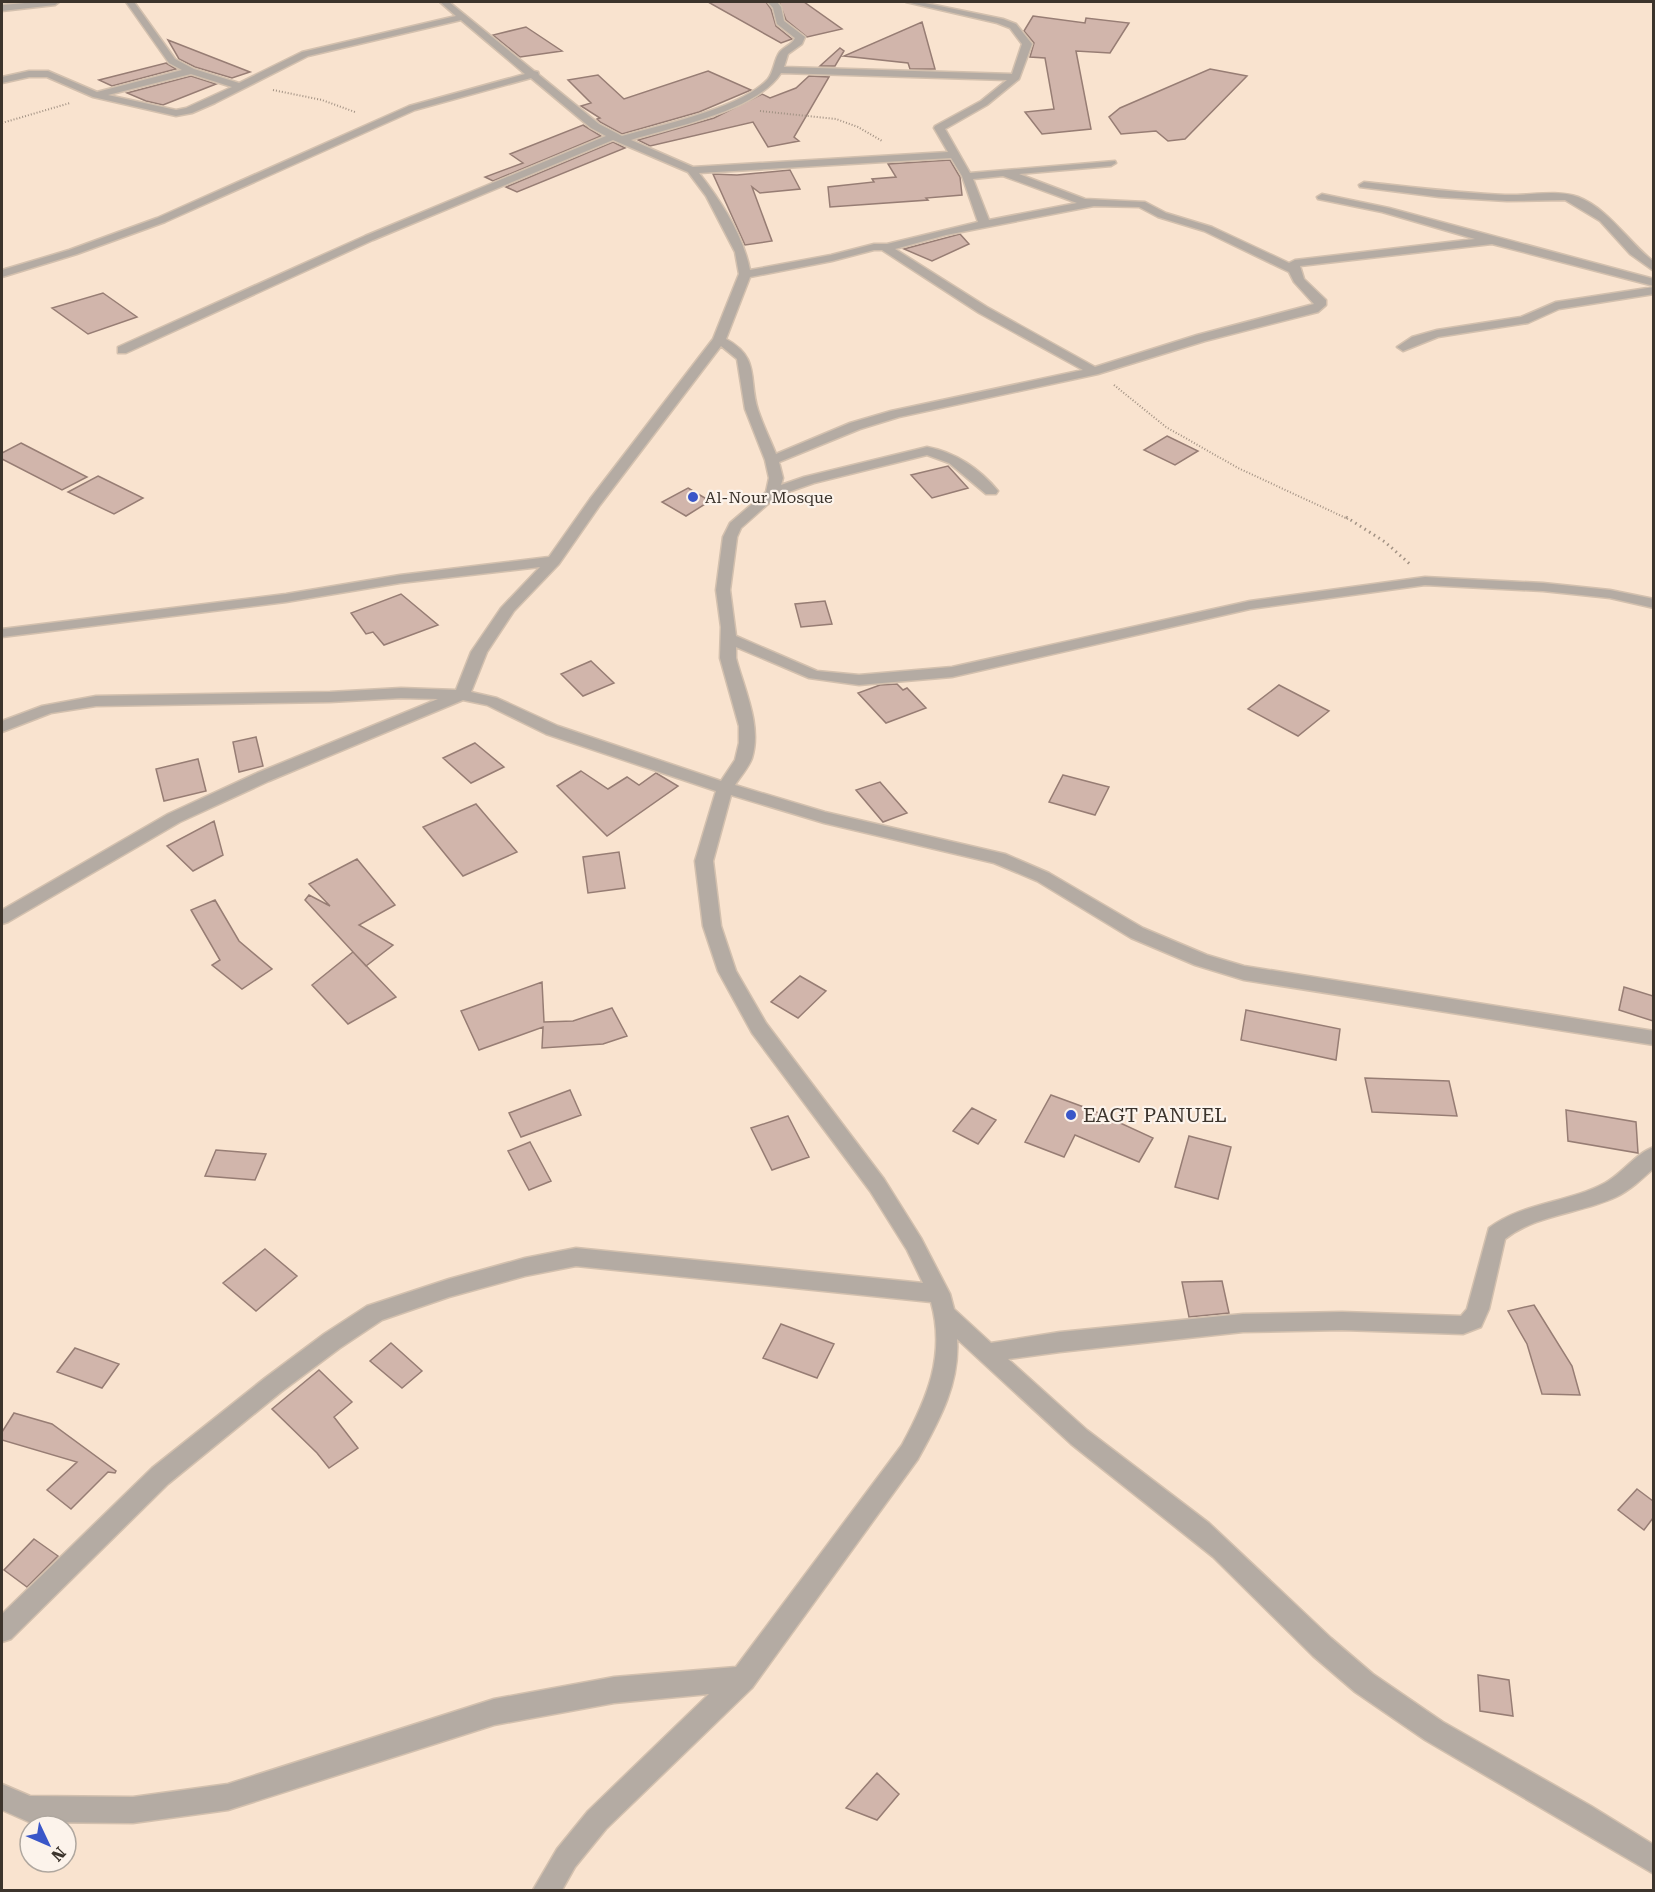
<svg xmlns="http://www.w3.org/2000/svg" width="1655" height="1892" font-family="'Roboto Serif',serif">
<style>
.building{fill:#d1b5ab;stroke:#977d74;stroke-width:1.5}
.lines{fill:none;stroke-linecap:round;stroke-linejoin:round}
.street-casing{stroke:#d3c0ae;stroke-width:3}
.path-far1{stroke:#a29284;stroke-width:2;stroke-dasharray:1 2;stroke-linecap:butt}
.path{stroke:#a29284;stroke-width:3;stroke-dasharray:1.5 4;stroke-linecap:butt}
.street{fill:#b4aba3;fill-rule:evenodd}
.poi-dot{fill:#3a56c8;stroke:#fcf3eb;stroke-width:2}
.labels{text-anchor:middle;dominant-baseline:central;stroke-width:4.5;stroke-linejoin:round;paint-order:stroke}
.far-poi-label{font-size:16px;fill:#3c342c;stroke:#fcf3eb;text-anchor:start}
.poi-label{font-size:20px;fill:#3c342c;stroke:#fcf3eb;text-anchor:start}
</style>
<rect width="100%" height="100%" fill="#f9e3cf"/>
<path class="building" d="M708 2H766L771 9 776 26 792 39 781 43Z
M779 2H804L842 29 807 37 786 20Z
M1033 16 1085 23 1086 18 1129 23 1110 53 1076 51 1091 129 1042 134 1025 112 1054 109 1045 58 1030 57 1034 43 1024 31Z
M922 22 935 69H910L908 63 844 56Z
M526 27 562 51 520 57 493 35Z
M168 40 250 72 232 78 195 67 179 59Z
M840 48 844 51 835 66H820Z
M166 63 176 69 112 86 99 80Z
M1210 69 1247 76 1185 139 1168 141 1156 131 1121 134 1109 117 1120 108Z
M708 71 751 90 699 112 622 134 600 122 597 119 600 118 581 106 591 103 568 80 598 75 624 99Z
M191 76 216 84 163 105 146 101 127 93Z
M809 76 829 77 794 137 799 141 768 147 753 122 650 146 638 140 714 118 762 94 770 98 796 88Z
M583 125 601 136 493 181 485 177 523 163 510 154Z
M613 142 625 148 517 192 506 187Z
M950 160 960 177 962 195 926 198 928 200 830 207 828 187 874 182 872 179 896 177 888 164Z
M790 170 800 189 760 193 752 187 772 241 745 245 713 174 737 175Z
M960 234 969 244 932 261 904 249Z
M103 293 137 317 88 334 52 308Z
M1167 436 1198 451 1175 465 1144 450Z
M21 443 87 477 62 490 2 459V453Z
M948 466 968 488 932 498 911 475Z
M98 476 143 498 114 514 68 492Z
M688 488 710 501 686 516 662 502Z
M401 594 438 625 384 645 373 632 366 634 351 613Z
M825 601 832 624 801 627 795 604Z
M591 661 614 683 583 696 561 674Z
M897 684 903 690 907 688 926 708 886 723 858 693 880 685Z
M1279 685 1329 711 1298 736 1248 709Z
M256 737 263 766 239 772 233 742Z
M475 743 504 767 471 783 443 758Z
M198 759 206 791 164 801 156 769Z
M581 771 608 789 627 777 639 785 656 773 678 786 607 836 557 786Z
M1063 775 1109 787 1095 815 1049 802Z
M880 782 907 813 883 822 856 790Z
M476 804 517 852 463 876 423 827Z
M214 821 223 855 193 871 167 846Z
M619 852 625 888 588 893 583 857Z
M357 859 395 905 359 925 393 945 366 966 305 900 309 895 330 906 309 884Z
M215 900 239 941 272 969 242 989 212 965 220 960 191 910Z
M353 952 396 997 348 1024 312 985Z
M800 976 826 991 798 1018 771 1002Z
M542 982 544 1022 573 1021 612 1008 627 1036 603 1044 542 1048 543 1027 479 1050 461 1011Z
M1624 987 1653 996V1021L1619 1010Z
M1246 1010 1340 1029 1336 1060 1241 1040Z
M1365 1078 1449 1081 1457 1116 1372 1112Z
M570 1090 581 1115 521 1137 509 1113Z
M1051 1095 1092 1110 1153 1138 1139 1162 1075 1135 1064 1157 1025 1142Z
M972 1108 996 1120 978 1144 953 1131Z
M1566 1110 1636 1122 1638 1153 1568 1141Z
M788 1116 809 1157 772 1170 751 1128Z
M1189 1136 1231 1147 1218 1199 1175 1187Z
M530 1142 551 1181 529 1190 508 1151Z
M216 1150 266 1154 255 1180 205 1176Z
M265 1249 297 1276 256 1311 223 1283Z
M1222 1281 1229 1313 1189 1317 1182 1282Z
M1534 1305 1572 1366 1580 1395 1542 1394 1527 1344 1508 1311Z
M781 1324 834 1344 817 1378 763 1358Z
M391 1343 422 1371 402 1388 370 1361Z
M75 1348 119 1364 102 1388 57 1372Z
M319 1370 352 1402 334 1417 358 1448 329 1468 317 1453 272 1409Z
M14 1413 52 1424 116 1471 115 1473 108 1472 71 1509 47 1490 77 1462 2 1440V1432Z
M1637 1489 1653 1501V1518L1644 1530 1618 1510Z
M34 1539 58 1556 27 1587 4 1570Z
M1478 1675 1509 1680 1513 1716 1480 1711Z
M877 1773 899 1794 877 1820 846 1808Z"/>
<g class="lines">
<g class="street-casing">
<path id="street" d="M36 2H59L55 5 2 11V5Z
M126 2H134L175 59 194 69 239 83 302 52 456 16 440 2H449L534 71 538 72 539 75 599 124 622 136C660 125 742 108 768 79 774 71 774 61 779 53 783 47 792 45 795 38L777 24 773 8 768 2H777L781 7 784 21 805 37 802 44 788 54 784 67 1012 74 1022 44 1010 28 997 23 906 2H920L1003 19 1016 24 1032 44 1019 79 987 105 945 129 970 173 1115 161 1116 163 1111 166 1019 174 1085 199 1145 202 1166 213 1212 227 1289 263 1295 260 1475 239 1382 212 1318 199 1317 197 1322 194 1389 208 1654 279V286L1492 244 1300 266 1304 279 1326 300V305L1318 312 1205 341 1098 374 899 417 860 429 779 462 783 478 781 485 804 477 927 447C955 452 980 469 998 491L996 494H986L949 463 927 455 814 483 777 496 741 528 737 537 730 590 736 636 817 671 859 675 952 667 1250 601 1425 577 1543 583 1610 590 1654 599V608L1610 598 1543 591 1425 585 1250 609 952 677 859 685 809 678 736 647V658C744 689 762 725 752 758 749 767 740 777 735 785L825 812 1005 854 1049 873 1143 928 1207 955 1244 966 1654 1031V1045L1244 980 1195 965 1131 938 1037 881 994 863 824 823 731 795 713 861 721 926 736 971 766 1023 884 1179 921 1238 950 1294 954 1309 991 1343 1060 1332 1243 1314 1342 1312 1461 1316 1467 1309 1489 1228C1524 1202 1568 1203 1605 1183 1622 1174 1636 1153 1654 1147V1168C1642 1179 1630 1190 1616 1197 1580 1214 1537 1214 1505 1239L1489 1309 1481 1327 1463 1334 1342 1330 1243 1332 1060 1352 1008 1359 1087 1430 1209 1523 1331 1638 1373 1674 1443 1722 1591 1806 1654 1845V1874L1425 1740 1355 1692 1313 1656 1213 1557 1071 1444 957 1339C960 1384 939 1421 918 1459L752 1688 606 1829 575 1867 562 1890H533L557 1849 588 1811 709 1694 614 1703 494 1725 228 1810 133 1823 29 1822 2 1810V1784L30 1796 133 1797 228 1784 494 1699 614 1677 736 1667 902 1445C927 1399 946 1355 931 1302L576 1266 525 1276 449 1297 382 1320 340 1348 281 1392 168 1484 11 1639 2 1642V1614L152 1468 265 1378 324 1334 367 1306 449 1279 525 1258 576 1248 923 1283 907 1250 870 1191 752 1033 718 971 703 926 695 861 716 791 546 734 487 705 463 700 269 781 180 822 8 922 2 924V910L168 814 257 773 438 699 401 698 330 702 96 706 51 713 2 732V721L42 706 96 696 330 692 401 688 456 690 471 652 501 608 540 567 400 583 286 602 2 637V629L286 594 400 575 549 557 590 499 713 339 739 274 735 252 706 196 688 172 613 140 373 240 126 353H118V347L365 236 606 136 591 128 531 78 415 110 165 222 77 254 2 277V270L69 250 157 218 409 106 525 74 461 20 308 56 215 103 192 113 176 116 93 97 47 77H29L2 83V77L29 71H48L97 92 182 70 169 63ZM781 73 1007 80 981 101 935 126 934 128 948 152 693 167 631 140C673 127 757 111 781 73ZM191 74 232 87 186 108 176 110 108 95ZM951 158 962 176 978 222 887 244H874L831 255 750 270C743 235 721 201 699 173ZM1003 176 1077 203 989 220 973 179ZM1094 206 1139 207 1158 217 1204 231 1289 272 1294 282 1314 304 1197 335 1095 367 987 307 895 249 946 235ZM874 250H882L979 313 1083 370 891 411 850 423 776 454C770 439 763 425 758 410 748 379 761 358 726 339L750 277 832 261ZM721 346 737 359 745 409 765 460 769 478 766 492 730 523 723 537 716 590 721 627 720 658 739 726V743L735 760 721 781 558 726 497 698 471 692 487 652 514 611 559 564 600 505Z
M1364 182C1411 187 1458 193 1505 195 1528 196 1556 189 1578 197 1609 209 1628 242 1654 262V271L1630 254 1600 221 1565 200 1507 201 1439 197 1360 187 1359 185Z
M1654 287V294L1559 309 1528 323 1438 337 1403 351 1397 347 1412 337 1437 330 1521 317 1556 302Z"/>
</g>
<path class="path-far1" d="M273 90 322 100 355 112
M760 111 836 119 858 127 882 141
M2 123 70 103
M1114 385 1166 427 1238 468 1348 519"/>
<path class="path" d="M1346 517 1385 542 1411 565"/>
<use href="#street" class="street"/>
</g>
<g class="poi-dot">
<circle cx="693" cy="497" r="6"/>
<circle cx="1071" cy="1115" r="6"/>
</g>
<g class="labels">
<g class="far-poi-label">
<text x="705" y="497">Al-Nour Mosque</text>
</g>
<g class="poi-label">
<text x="1083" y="1115">EAGT PANUEL</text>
</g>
</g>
<rect width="1655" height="1892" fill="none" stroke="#3c342c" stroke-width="6"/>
<g transform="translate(48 1844) rotate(134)"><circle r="28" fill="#fcf3eb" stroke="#afa79f" stroke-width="1.5"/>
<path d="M0-4.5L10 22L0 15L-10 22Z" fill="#3a56c8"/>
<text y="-9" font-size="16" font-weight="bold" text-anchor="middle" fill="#3c342c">N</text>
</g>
</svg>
